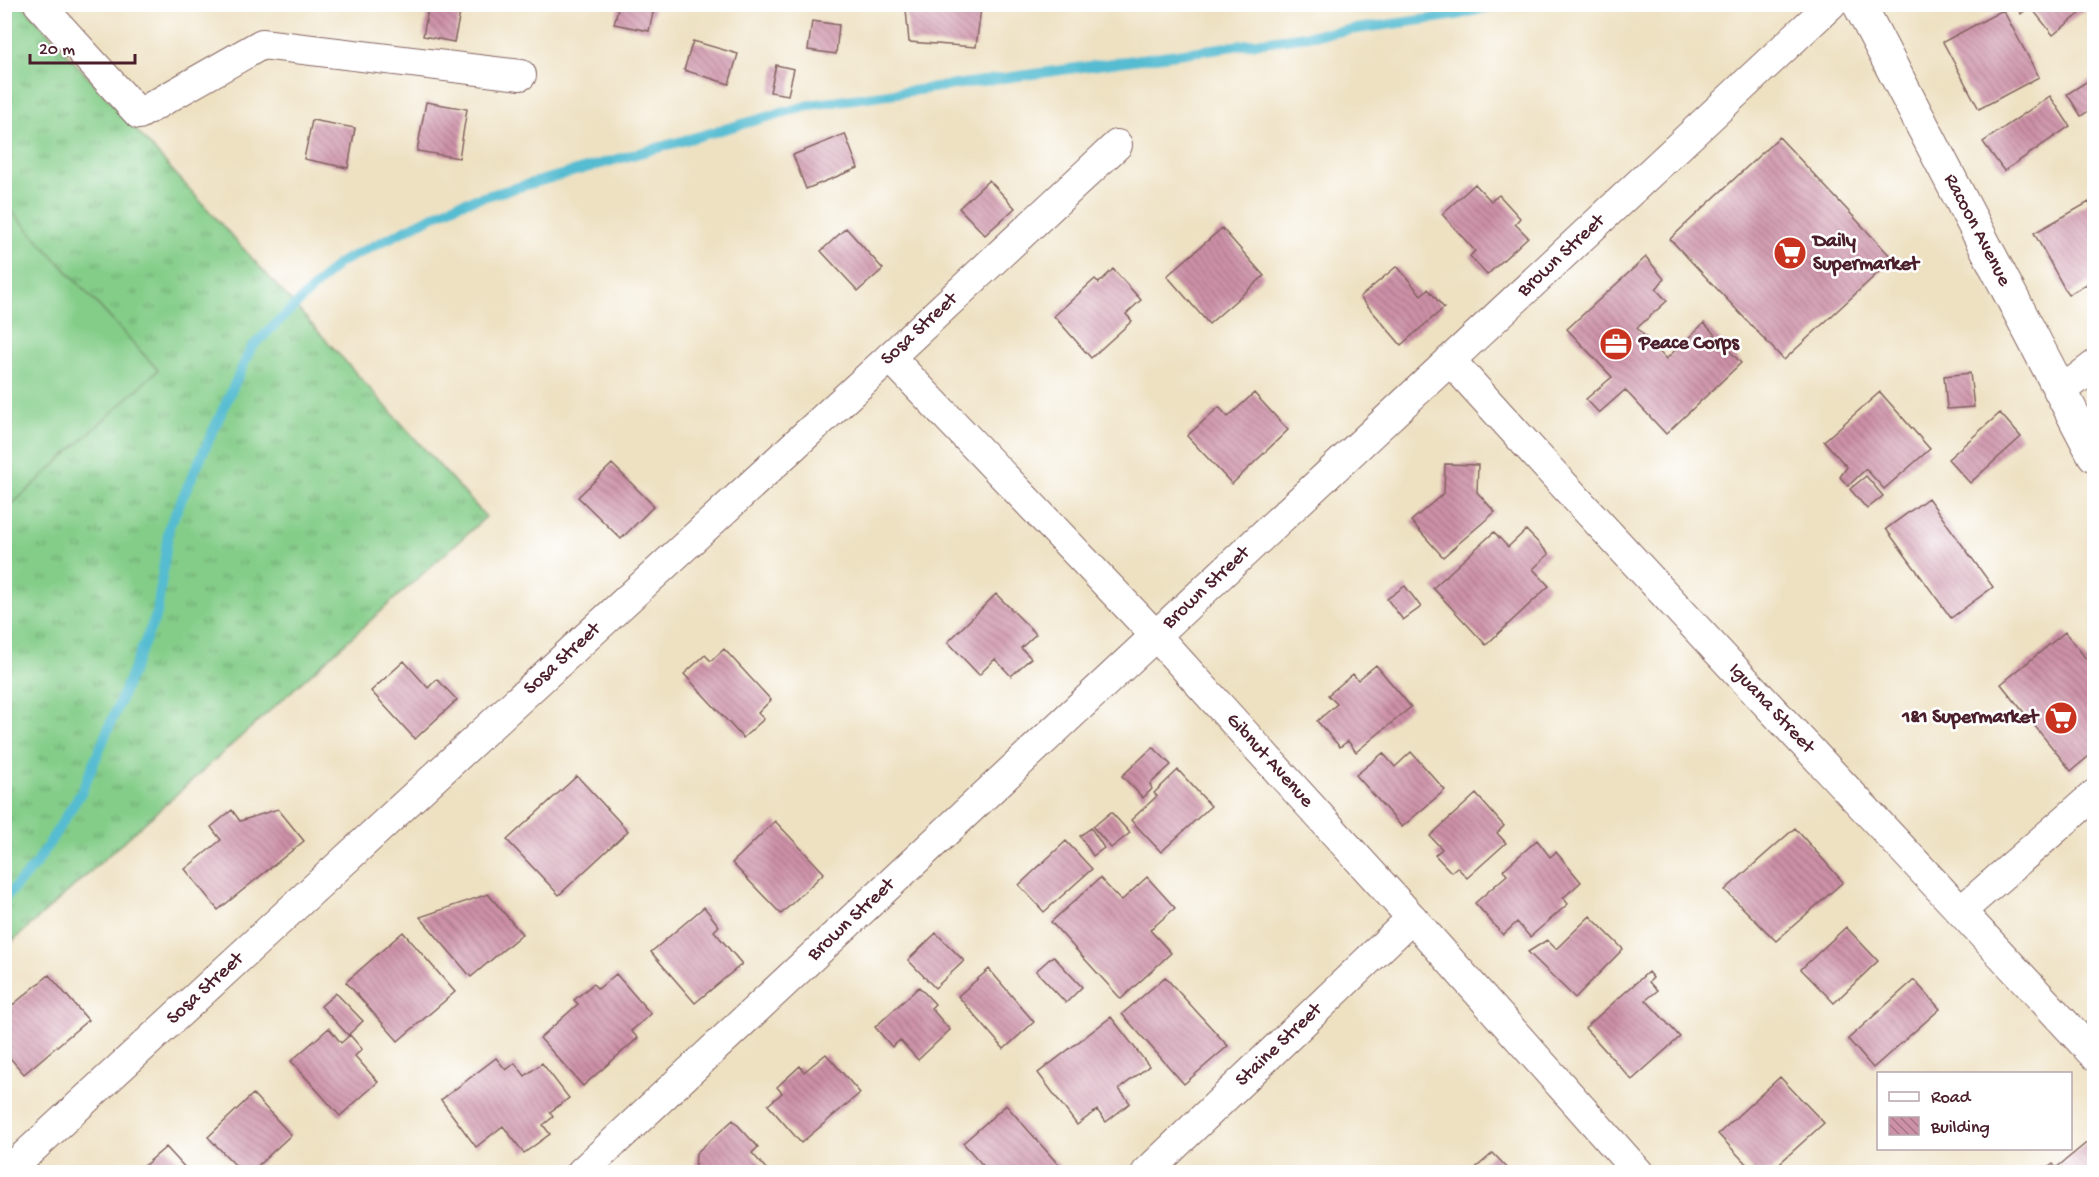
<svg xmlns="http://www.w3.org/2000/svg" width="2099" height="1177" font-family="'Gochi Hand',sans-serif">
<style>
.grass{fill:url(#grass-tufts);stroke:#67765a;stroke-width:1.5}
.pitch{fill:#84cd89;stroke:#67765a;stroke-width:1.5}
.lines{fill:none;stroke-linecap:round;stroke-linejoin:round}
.stream{stroke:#54bcd1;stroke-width:10}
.building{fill:url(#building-back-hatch)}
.minor-casing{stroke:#836360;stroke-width:32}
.tertiary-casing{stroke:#836360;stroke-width:35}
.minor{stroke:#fff;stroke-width:30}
.tertiary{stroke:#fff;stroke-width:33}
.labels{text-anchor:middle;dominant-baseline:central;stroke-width:5;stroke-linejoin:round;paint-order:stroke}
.street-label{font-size:20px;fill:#4a1f2b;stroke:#fff}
.poi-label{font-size:20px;font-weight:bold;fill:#4a1f2b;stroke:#fff;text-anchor:start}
</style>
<defs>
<pattern id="grass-tufts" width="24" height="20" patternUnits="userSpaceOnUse" patternTransform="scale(1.5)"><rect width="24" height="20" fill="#84cd89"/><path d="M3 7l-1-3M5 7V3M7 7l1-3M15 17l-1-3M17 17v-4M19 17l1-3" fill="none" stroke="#6ea670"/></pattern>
<pattern id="building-back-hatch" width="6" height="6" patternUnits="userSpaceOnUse" patternTransform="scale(1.5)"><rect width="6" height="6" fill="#cd91a7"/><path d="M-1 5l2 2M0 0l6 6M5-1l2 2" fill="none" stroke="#a87688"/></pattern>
</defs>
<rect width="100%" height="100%" fill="#fff"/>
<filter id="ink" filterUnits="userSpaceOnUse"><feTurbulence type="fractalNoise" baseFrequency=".0167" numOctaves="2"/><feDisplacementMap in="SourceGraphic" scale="12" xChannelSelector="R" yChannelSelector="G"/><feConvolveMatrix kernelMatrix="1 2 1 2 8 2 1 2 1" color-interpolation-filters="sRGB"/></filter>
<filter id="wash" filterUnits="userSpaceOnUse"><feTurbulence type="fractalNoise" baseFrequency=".008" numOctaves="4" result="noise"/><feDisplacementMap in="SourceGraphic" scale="24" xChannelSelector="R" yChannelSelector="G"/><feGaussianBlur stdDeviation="1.35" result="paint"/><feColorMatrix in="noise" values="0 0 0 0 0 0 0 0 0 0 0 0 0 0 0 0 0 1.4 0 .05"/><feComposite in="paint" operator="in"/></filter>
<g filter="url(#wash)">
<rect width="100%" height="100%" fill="#eee1c2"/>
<path class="grass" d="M22 4 486 517 5 948 4 5Z"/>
<path class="pitch" d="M5 204 158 370 5 511Z"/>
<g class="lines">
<path class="stream" d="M4 899 36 864 82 791 157 613 169 527 251 348 339 263 458 204 810 105 1457 15 1501 4"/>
</g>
<g id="blocks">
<path class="building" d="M429 4H462L454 42 423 36Z
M619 4H655L649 31 614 24Z
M2014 4H2092L2053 35 2030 6 2021 14Z
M981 8 976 47 909 42 906 9Z
M2003 10 2039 77 1979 109 1943 42Z
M812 21 839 25 836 54 808 50Z
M693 41 738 54 729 84 684 70Z
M776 65 794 69 788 95 770 92Z
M2094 77V107L2081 116 2067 94Z
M2050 96 2070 126 2004 171 1983 142Z
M426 102 467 109 459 158 417 151Z
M312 120 355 128 348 168 304 159Z
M845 134 858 168 806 189 793 155Z
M1779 137 1893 259 1784 360 1670 239Z
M989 180 1015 208 985 235 959 208Z
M1475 184 1491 201 1499 195 1520 218 1515 224 1528 237 1487 275 1470 256 1475 251 1442 214Z
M2089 202 2094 211V280L2068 295 2034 233Z
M846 228 883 269 858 291 821 251Z
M1222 228 1264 276 1209 324 1167 276Z
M1646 257 1664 279 1656 289 1667 301 1637 328 1666 359 1704 323 1741 363 1666 434 1625 390 1599 413 1586 399 1612 377 1567 329Z
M1397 266 1421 295 1428 289 1444 308 1401 345 1360 297Z
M1113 269 1141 300 1126 314 1132 321 1091 358 1054 316 1095 279 1099 283Z
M1970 373 1974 407 1947 409 1944 376Z
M1880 392 1930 449 1884 489 1866 469 1848 486 1840 477 1847 467 1824 441Z
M1254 393 1288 430 1232 484 1187 436 1219 407 1228 417Z
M2000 413 2021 437 1970 483 1948 459Z
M612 464 654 506 621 539 578 497Z
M1445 464 1478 465 1477 492 1495 512 1443 557 1411 521 1444 493Z
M1866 476 1883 496 1867 509 1850 489Z
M1928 498 1993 587 1951 618 1886 529Z
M1526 530 1549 554 1533 569 1549 586 1486 645 1433 588 1494 532 1508 547Z
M1405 586 1421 607 1403 620 1387 599Z
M996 594 1036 634 1021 648 1031 658 1011 676 995 659 979 675 948 642Z
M2065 632 2094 669V752L2071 771 2001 684Z
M724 649 771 700 758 713 764 719 743 738 684 674 705 655 711 661Z
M404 661 428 688 437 679 457 700 415 739 371 691Z
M1376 665 1411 707 1356 752 1348 741 1340 747 1317 721 1337 704 1328 695 1353 674 1358 680Z
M1153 747 1171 765 1150 784 1152 789 1143 798 1122 776Z
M1411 752 1445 790 1402 827 1356 775 1383 753 1395 767Z
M1178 770 1211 806 1161 852 1131 820 1157 796 1154 793Z
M577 776 628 831 559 895 507 840Z
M1476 794 1504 826 1497 833 1506 843 1467 878 1457 867 1451 872 1435 855 1442 849 1430 836Z
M278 809 304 841 218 910 185 869 221 840 211 827 232 810 240 821Z
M1111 812 1130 833 1111 848 1093 827Z
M775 821 824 873 781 914 732 863Z
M1091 828 1104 848 1093 856 1080 836Z
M1795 828 1843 882 1776 941 1725 890Z
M1537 840 1550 857 1556 852 1581 882 1563 898 1568 904 1530 937 1517 922 1503 935 1475 903 1507 875 1503 870Z
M1066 841 1092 869 1044 912 1019 885Z
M1147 877 1175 908 1150 930 1171 953 1121 999 1051 922 1100 878 1121 901Z
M488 894 522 934 471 977 420 917Z
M704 907 719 926 714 931 742 964 695 1003 651 952Z
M1590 916 1623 949 1575 998 1528 952 1547 940 1556 949Z
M1846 927 1878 961 1834 1003 1801 969Z
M403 932 455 992 398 1041 346 982Z
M936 933 964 961 935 988 908 960Z
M1053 956 1082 987 1066 1003 1036 971Z
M989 969 1034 1022 1004 1049 958 996Z
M1648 972 1653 978 1649 982 1657 991 1646 1000 1680 1037 1632 1080 1585 1028Z
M616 974 651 1014 631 1031 638 1038 583 1086 540 1038 578 1004 574 1000 593 984 598 989Z
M49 975 88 1020 24 1074 4 1051V1012Z
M1165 977 1228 1046 1184 1084 1122 1014Z
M1914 980 1940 1009 1873 1068 1848 1039Z
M919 987 935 1004 931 1008 950 1030 918 1060 900 1040 892 1047 875 1027Z
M336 993 363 1021 348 1035 321 1006Z
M1111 1017 1149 1066 1119 1089 1130 1103 1106 1122 1097 1110 1077 1125 1038 1073Z
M329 1028 341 1043 350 1035 362 1049 355 1056 378 1082 340 1116 291 1061Z
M826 1054 860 1093 801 1143 768 1105 782 1093 777 1087 800 1066 804 1072Z
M496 1058 506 1070 515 1063 525 1076 542 1063 569 1098 550 1112 553 1117 543 1125 550 1134 524 1153 503 1126 476 1147 441 1100Z
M1780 1077 1824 1123 1770 1172H1754L1718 1134Z
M253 1094 291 1135 251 1172H242L208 1137Z
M1006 1105 1064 1171 1063 1172H989L963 1143Z
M733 1120 758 1147 752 1153 769 1172H695L696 1153Z
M2090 1140 2094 1145V1172H2042L2053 1164 2056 1168Z
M166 1147 189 1172H137Z
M1493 1153 1511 1172H1471Z"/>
</g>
</g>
<g filter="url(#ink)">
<use href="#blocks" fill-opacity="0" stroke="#836360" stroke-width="1.5"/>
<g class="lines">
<g class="minor-casing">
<g id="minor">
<path d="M39 4 139 114 262 44 521 75"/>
<path id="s1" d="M890 357 1157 637 1412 918 1638 1172"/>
<path id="s2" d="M1450 360C1661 595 1881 823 2094 1055"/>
<path d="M2060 392 2094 366"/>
<path d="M1961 911 2094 795"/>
<path id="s3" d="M7 1172 890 357 1117 145"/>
<path id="s4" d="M582 1172 1831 4"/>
<path id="s5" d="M1147 1172 1412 918"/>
</g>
</g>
<g class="tertiary-casing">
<g id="tertiary">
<path id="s6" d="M1859 4 2094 455"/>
</g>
</g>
<use href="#minor" class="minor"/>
<use href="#tertiary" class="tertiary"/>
</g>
</g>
<defs>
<g id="supermarket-disc" transform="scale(1.725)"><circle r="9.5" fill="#c8321e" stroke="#fff"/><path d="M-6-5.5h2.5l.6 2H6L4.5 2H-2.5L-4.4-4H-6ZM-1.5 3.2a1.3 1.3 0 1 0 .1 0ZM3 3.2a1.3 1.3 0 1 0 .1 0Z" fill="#fff"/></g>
<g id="office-disc" transform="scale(1.725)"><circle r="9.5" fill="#c8321e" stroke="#fff"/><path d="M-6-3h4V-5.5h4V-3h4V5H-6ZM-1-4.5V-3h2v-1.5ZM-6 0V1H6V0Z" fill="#fff"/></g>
</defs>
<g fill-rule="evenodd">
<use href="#supermarket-disc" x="1790" y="253"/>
<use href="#office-disc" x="1616" y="344"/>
<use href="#supermarket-disc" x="2061" y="718"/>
</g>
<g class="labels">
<g class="street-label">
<text stroke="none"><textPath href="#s6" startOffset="255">Racoon Avenue</textPath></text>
<text stroke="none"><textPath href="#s4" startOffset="1341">Brown Street</textPath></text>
<text stroke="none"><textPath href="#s3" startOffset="1242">Sosa Street</textPath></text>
<text stroke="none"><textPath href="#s4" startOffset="855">Brown Street</textPath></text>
<text stroke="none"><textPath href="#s3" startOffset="756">Sosa Street</textPath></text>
<text stroke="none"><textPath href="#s2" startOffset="474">Iguana Street</textPath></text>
<text stroke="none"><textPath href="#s1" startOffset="554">Gibnut Avenue</textPath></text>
<text stroke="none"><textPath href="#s4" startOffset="369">Brown Street</textPath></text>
<text stroke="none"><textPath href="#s3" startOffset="270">Sosa Street</textPath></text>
<text stroke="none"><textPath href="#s5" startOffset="183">Staine Street</textPath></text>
</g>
<g class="poi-label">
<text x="1813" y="242">Daily<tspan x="1813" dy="23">Supermarket</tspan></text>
<text x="1639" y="344">Peace Corps</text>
<text x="2038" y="718" text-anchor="end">1&amp;1 Supermarket</text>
</g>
</g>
<rect width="2099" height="1177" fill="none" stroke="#fff" stroke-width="24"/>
<rect x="1877" y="1072" width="195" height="78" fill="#ffffff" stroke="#b7a5aa" stroke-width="1.5"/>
<rect x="1889" y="1092" width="30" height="9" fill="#ffffff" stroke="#b7a5aa" stroke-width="1.5"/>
<text x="1931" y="1102" font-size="18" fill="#4a1f2b">Road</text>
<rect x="1889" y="1117" width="30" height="18" fill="url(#building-back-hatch)" stroke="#b7a5aa" stroke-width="1.5"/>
<text x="1931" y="1132" font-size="18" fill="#4a1f2b">Building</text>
<path d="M30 54v9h105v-9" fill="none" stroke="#4a1f2b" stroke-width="3"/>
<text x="39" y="54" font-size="18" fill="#4a1f2b" stroke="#ffffff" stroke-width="4.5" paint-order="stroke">20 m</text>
</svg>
